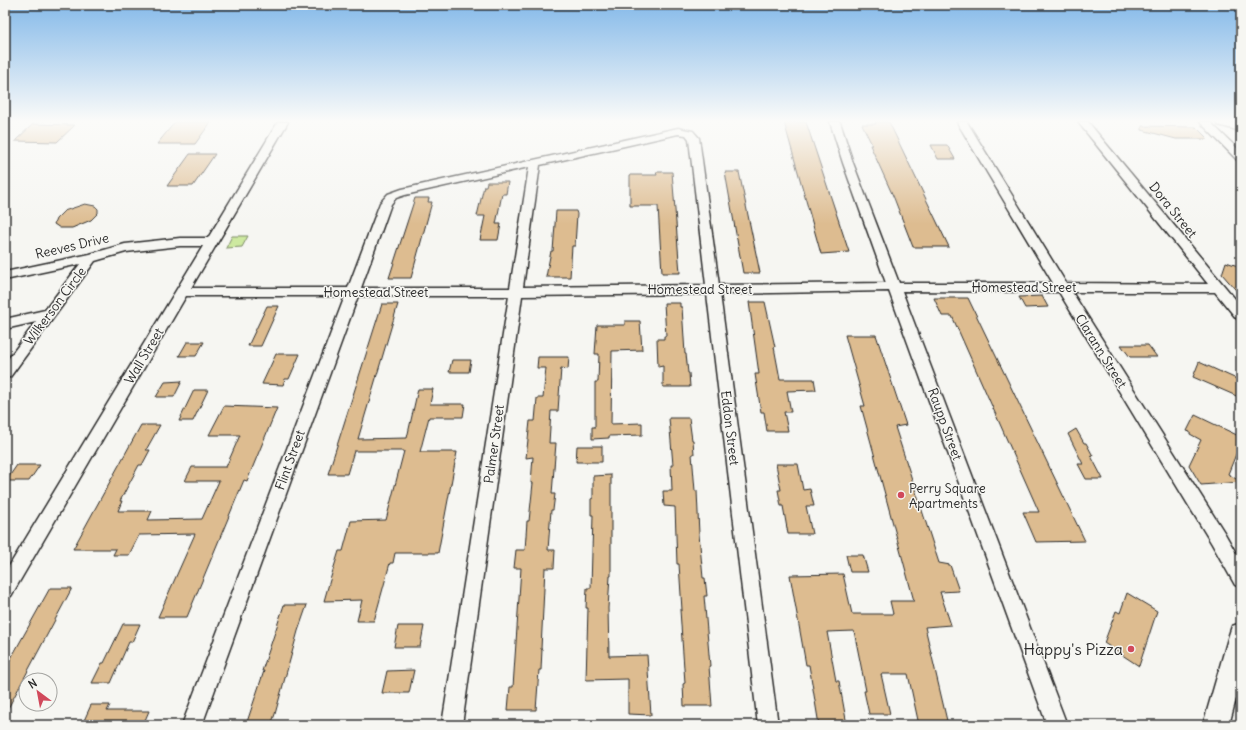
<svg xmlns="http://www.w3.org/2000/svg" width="1246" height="730" font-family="Delius,sans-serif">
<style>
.green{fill:#cde9a0;stroke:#7c8a66}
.building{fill:#ddbc90;stroke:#2b2b2b}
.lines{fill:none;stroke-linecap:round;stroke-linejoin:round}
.minor-casing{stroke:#2b2b2b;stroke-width:3}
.major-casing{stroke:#2b2b2b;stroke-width:3}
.minor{fill:#f6f6f2;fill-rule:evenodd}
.major{fill:#f6f6f2;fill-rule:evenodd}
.poi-dot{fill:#d1495b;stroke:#f6f6f2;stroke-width:1.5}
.labels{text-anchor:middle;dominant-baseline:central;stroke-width:3;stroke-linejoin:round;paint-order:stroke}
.street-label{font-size:13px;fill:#2b2b2b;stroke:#f6f6f2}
.poi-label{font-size:13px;fill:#2b2b2b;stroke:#f6f6f2;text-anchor:start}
.near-poi-label{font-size:16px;fill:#2b2b2b;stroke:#f6f6f2;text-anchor:end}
</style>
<rect width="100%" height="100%" fill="#f6f6f2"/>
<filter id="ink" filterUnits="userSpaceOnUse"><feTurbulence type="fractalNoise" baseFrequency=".025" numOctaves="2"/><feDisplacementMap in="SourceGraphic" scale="8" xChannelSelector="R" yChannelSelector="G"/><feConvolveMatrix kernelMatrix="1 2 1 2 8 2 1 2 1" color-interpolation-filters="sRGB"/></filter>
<g filter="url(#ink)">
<path class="green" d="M232 236H248L242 247 226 248Z"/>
<path class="building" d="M175 122H211L195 144H157Z
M784 122H806L849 252 821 254Z
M875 122H889L949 247H913L894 198 870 145H872L862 124H876Z
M33 124 75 125 57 142 15 141Z
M1142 126 1196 127 1208 139H1176L1142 130Z
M931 145H947L955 159H938Z
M190 154H215L193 186H167Z
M656 172H672L680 273H662L658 206H630V175H657Z
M725 172H739L760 273H743Z
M487 182H508L506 194H502L496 224H501L498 240H480L485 216H477L484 186H486Z
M415 198H429L428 202H432L411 278H389Z
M85 204 95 206 98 209V213L91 220 72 228H60L54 224 56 219 64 211Z
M556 211H576L577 214 575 246H572L570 277H546L551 251H553Z
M1226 262 1241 267V296L1222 274Z
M1042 296 1048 307 1025 308 1019 297Z
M934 298H968L1085 541 1036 542 1023 512H1039L952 316H942Z
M749 302H765L775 347H774L780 379H814L816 390 787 391 791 412H784L788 431H767L764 412H761L755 374H759Z
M664 303H680V307H682L685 354H686L688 373H689L690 387H663V366L658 367 657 339H664V336H666Z
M382 304H398L358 439 407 438 418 389H433L430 404H465L463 417H429L420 452H457L438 553H395L393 563H390L374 621H357L362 600 324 601 330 580 339 551H343L351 521 386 520 404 451H354L347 474H328Z
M267 306H279L261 346H248Z
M625 321H640L642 350 612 351 611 424 642 423V435L609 436V438L592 439V427H595V382H598L599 354H595L597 325H625Z
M845 335H876L906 425 895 427 939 563 950 565 959 591 940 592 951 625 925 627 948 725H919L908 674H881L890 714H869L864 691H866L854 631 827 632 836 681H839L847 725H819L809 665H806L790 575 843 574 852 614H893L890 601H914L861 406H865Z
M187 342H204L196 356H179Z
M1121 345H1148L1157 357H1130Z
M276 354H300L289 379H285L283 385 262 384Z
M538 357H569L568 369 561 368 558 411H551L549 443H556L552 494H555L553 510H551L548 550H555L554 568H545L541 649H542L541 670H539L536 710H508L510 687H513L521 568H514L516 550H525L527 521H529L533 483H531L533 457 526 458 530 421H535L537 398H543L546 368H537Z
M452 360H471L469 372H449Z
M1199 362 1241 381V398L1193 377Z
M182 381 174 397H156L165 382Z
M194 390H208L193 421H179Z
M224 406 277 408 247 481 244 480 187 617H158L195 534 139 535 129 555H113L116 549H73L141 425H160L146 450H150L142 465H139L120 501H122L118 511H152L148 520 202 519 219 481H185L192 467H226L240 435H209Z
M1195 415 1241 437V442L1228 474 1241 482 1201 485 1189 465 1201 440 1190 434V432L1187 431Z
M669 418H689L692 440H693L694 454H692L695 491H697L699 534 703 578H705L707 596H704L710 666H709L712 706H684L683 684 685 683 680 610H682L679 564H677L675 507 664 506 663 491H672L671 465H673Z
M1076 429 1084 443H1086L1093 456H1091L1103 479H1086L1078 464H1083L1068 434Z
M577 446H602V462H576Z
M776 464H798L803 490 810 489 814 506H806L812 534H788L783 506H781L778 490H781Z
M17 465H40L29 481H6Z
M611 475V576H610L608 608 609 656 647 655 651 715 628 714V679L586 680 588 608H586L587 588H591L593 515H591V499L593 498V476Z
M846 555H863L868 572H850Z
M50 588H72L5 714V669Z
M1127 593 1157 611 1139 666 1104 643 1116 611 1120 613Z
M284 605H307L298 631 275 714 271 725H246L264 671H262Z
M123 624H140L132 642H129L111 683H92L102 663H104Z
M398 626H424L420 647H394Z
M414 670 409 693H382L387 671Z
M91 705H110L107 711H149L143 725H82Z"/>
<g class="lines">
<g class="minor-casing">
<path id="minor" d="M278 122H288L191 288H348L380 203 388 194 402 189 678 128 693 131 699 138 719 285 886 283 843 163 830 122H840L853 163 899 283H1053L957 122H967L1066 283 1208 284 1078 122H1088L1241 306V320L1236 318 1215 292H1072L1224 532 1241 562V588L1235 585 1212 544 1059 292 902 291 1067 725H1047L889 291 720 294 778 725H758L707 294 522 296 462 725H442L509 296H358L202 725H182L345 296H186L11 596 5 599V573L203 246H180L126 252 95 261 10 377 5 378V363L36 322 5 329V319L45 310 80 264 5 280V272L90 254 125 244 180 238H208ZM678 134 686 135 689 139 706 285 523 287 540 165ZM529 167 510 288H361L391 204 396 198 405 195Z
M1200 122H1210L1241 152V161L1237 160Z"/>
</g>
<g class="major-casing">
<path id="major" d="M1216 122 1241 123V131L1218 125Z
M1241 623V680L1229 725H1203L1229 635 1232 626Z"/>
</g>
<use href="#minor" class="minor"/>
<use href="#major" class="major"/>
</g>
</g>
<linearGradient id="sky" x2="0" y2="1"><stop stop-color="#84b9e9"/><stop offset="0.54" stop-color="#fbfbf9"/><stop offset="1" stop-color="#fbfbf9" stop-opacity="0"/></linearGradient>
<rect width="1246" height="224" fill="url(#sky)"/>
<g class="poi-dot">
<circle cx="901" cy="495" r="4"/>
<circle cx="1131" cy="649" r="4"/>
</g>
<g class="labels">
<g class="street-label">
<text transform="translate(1173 210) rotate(51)">Dora Street</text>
<text transform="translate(72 246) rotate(-13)">Reeves Drive</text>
<text x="1024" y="287">Homestead Street</text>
<text x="700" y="289">Homestead Street</text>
<text x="376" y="292">Homestead Street</text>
<text transform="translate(55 306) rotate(-53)">Wilkerson Circle</text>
<text transform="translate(1101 351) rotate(58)">Clarann Street</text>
<text transform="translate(144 356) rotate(-59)">Wall Street</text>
<text transform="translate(945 424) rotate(70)">Raupp Street</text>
<text transform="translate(730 428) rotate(83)">Eddon Street</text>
<text transform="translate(494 444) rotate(-82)">Palmer Street</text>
<text transform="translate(290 460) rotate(-70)">Flint Street</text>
</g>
<g class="poi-label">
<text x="909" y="488">Perry Square<tspan x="909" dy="15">Apartments</tspan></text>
</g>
<g class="near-poi-label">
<text x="1123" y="649">Happy's Pizza</text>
</g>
</g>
<rect width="1246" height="730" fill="none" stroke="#f6f6f2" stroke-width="20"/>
<rect x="10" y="10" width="1226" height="710" fill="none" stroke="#2b2b2b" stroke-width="1.5" filter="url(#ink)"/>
<g transform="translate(38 692) rotate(328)"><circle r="19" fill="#f6f6f2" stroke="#a5a5a2"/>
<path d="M0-3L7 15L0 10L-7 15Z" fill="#d1495b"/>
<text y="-6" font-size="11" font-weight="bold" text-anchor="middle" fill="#2b2b2b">N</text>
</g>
</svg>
